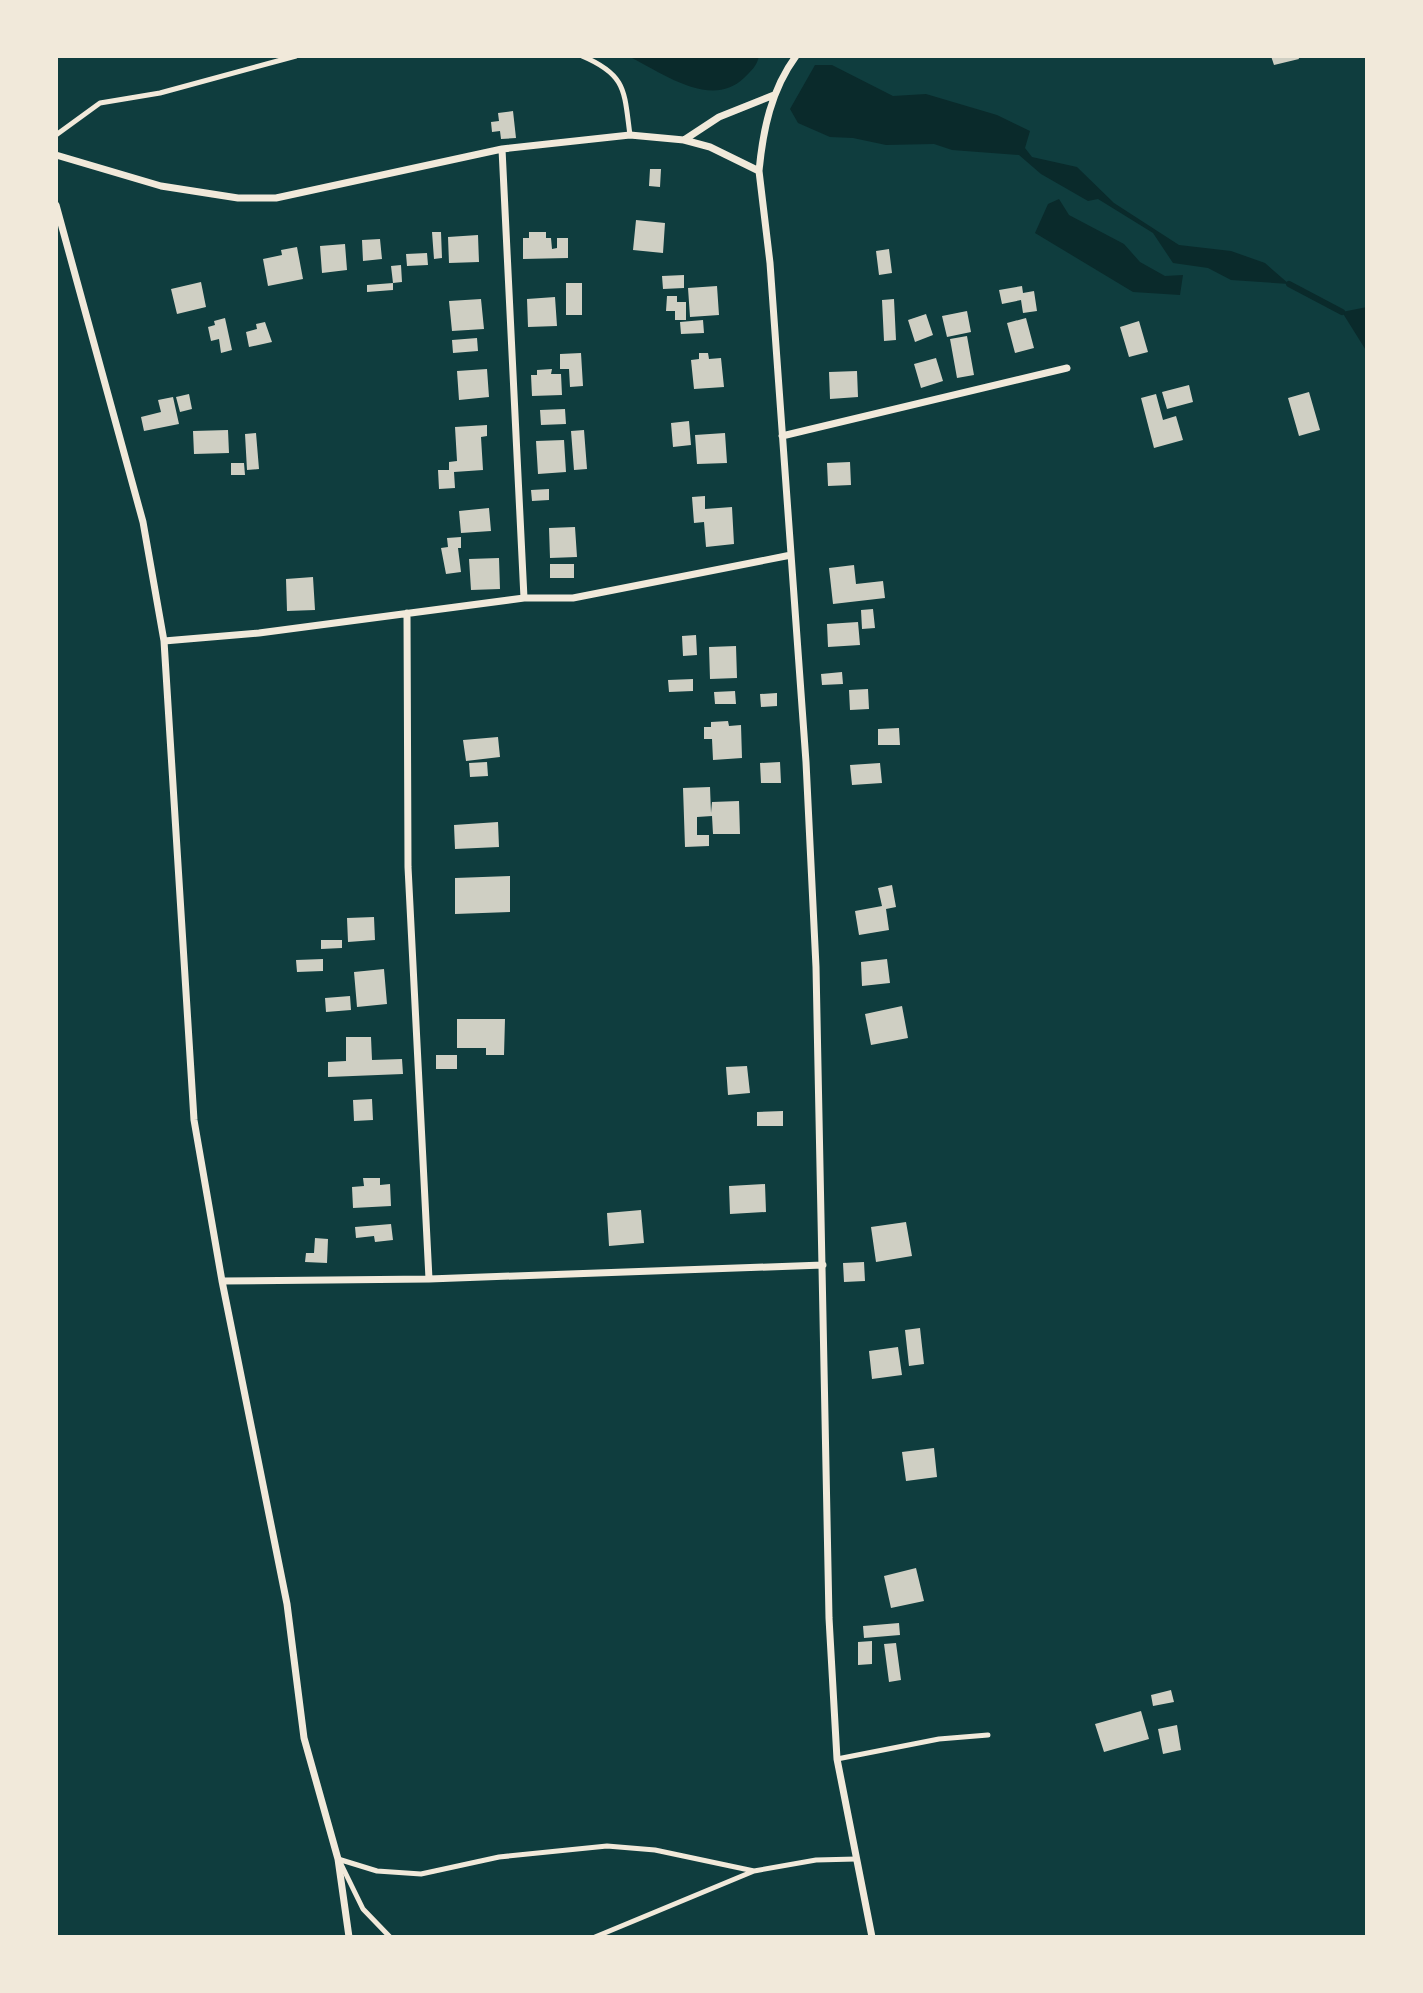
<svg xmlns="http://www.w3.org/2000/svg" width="1423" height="1993" font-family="Literata,serif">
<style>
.water{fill:#0a2a2b}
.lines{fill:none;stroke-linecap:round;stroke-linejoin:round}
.stream{stroke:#0a2a2b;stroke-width:6}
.building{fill:#cfcfc3}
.service{stroke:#f1e9da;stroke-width:5}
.minor{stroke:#f1e9da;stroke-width:7}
</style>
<rect width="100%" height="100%" fill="#0f3d3e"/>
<path class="water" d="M628 56H759C757 66 751 71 744 78 711 110 661 72 628 56Z
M815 65H832L893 96 926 94 997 115 1030 131 1025 148 1032 157 1077 167 1114 203 1179 245 1231 251 1265 263 1289 284 1231 280 1208 268 1173 263 1153 233 1098 199 1088 201 1041 174 1019 155 952 150 934 144 886 145 853 138 830 137 798 123 790 109Z
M1059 199 1069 215 1124 244 1140 262 1165 276 1183 275 1180 295 1133 292 1035 233 1048 204Z
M1367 307V352L1342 312Z"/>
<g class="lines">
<path class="stream" d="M1289 284 1342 312"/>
</g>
<path class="building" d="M1271 56H1298L1299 59 1274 65Z
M513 111 516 138 501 139 500 131 492 132 491 122 499 121 498 113Z
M650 169H661L660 187 649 186Z
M636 220 665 223 663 253 633 250Z
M432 232H441L442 258 434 259Z
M529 232H546V238H551L552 249 557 248V238H568V258L523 259V238H529Z
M478 235 479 262 449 263 448 237Z
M380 239 382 259 363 261 362 240Z
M345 244 347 270 322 273 320 246Z
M297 247 303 279 268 286 263 259 282 255 281 250Z
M889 249 892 273 879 275 876 251Z
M427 253 428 265 407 266 406 254Z
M401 265 402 282 393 283V290L367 292V285L393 283 391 266Z
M684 275V288L663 289 662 276Z
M201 282 206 307 177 314 171 289Z
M566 283H582V315H566Z
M717 286 719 315 690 317 688 288Z
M1022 286 1023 293 1034 291 1037 311 1023 313 1021 300 1002 304 999 290Z
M667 296H677V302H686V320H675V311H666Z
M555 297 557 326 528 327 527 299Z
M481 299 484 329 452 331 449 301Z
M894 299 896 340 884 341 882 300Z
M967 311 971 332 947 337 942 316Z
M926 314 933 335 915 342 908 320Z
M225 318 232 350 221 353 219 339 211 341 208 327 215 325 214 321Z
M1026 318 1034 348 1015 353 1007 323Z
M703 320 704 333 681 334 680 322Z
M1139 321 1148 352 1129 357 1120 327Z
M265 322 272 342 249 347 246 332 257 329 256 324Z
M967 336 974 375 957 378 950 339Z
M477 338 478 351 453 353 452 340Z
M581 353 583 386 570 387 569 369H560V354Z
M699 353H708L709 359 721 358 724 387 694 389 691 360 699 359Z
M936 358 943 381 921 388 914 364Z
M487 369 489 397 459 400 457 371Z
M552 369 551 374H561L562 395 532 396 531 375H537V370Z
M857 371 858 397 830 399 829 372Z
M1189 385 1193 402 1167 409 1162 392Z
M1309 392 1320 430 1299 436 1288 398Z
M189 394 192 409 180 412 176 397Z
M1156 394 1163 420 1176 416 1183 440 1154 448 1141 398Z
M173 397 179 424 144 431 141 417 161 412 158 400Z
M565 409 566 424 541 425 540 410Z
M689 421 691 445 673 447 671 423Z
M487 425V436L481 437 483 470 454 472 455 488 439 489 438 470H449V462L457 461 455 427Z
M228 430 229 453 194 454 193 431Z
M584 430 587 469 574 470 571 431Z
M256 433 259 469 247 470 245 434Z
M725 433 727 463 697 464 695 435Z
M564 440 566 472 538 474 536 441Z
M850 462 851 485 828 486 827 463Z
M231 463H244L245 475H231Z
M549 489V500L532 501 531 490Z
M705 496V509L732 507 734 544 706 547 704 522 694 523 692 497Z
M489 508 491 531 461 533 459 511Z
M575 527 577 557 550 558 549 528Z
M461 537V548H458L461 572 446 574 441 548 448 547 447 538Z
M499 558 500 589 471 590 469 559Z
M550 564H574V578H550Z
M854 565 856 584 883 581 885 598 833 604 829 568Z
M313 577 315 610 287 611 286 579Z
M873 609 875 628 862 629 861 610Z
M858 622 860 645 828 647 827 624Z
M696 635 697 655 683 656 682 636Z
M736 646 737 678 710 679 709 647Z
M842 672 843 684 822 685 821 674Z
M693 679V691L669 692 668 680Z
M868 689 869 709 850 710 849 690Z
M735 691 736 704H715L714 692Z
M777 693V706L761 707 760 694Z
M728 721 729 726 741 725 742 758 713 760 712 739H704V727H711V722Z
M899 728 900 745H878V729Z
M498 737 500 757 466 761 463 740Z
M487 762 488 776 470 777 469 763Z
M780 762 781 783H761L760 763Z
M880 763 882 783 852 785 850 765Z
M710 787 711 813 712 802 739 801 740 834H713L712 816 697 817V835H709V846L685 847 683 788Z
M498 822 499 847 455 849 454 825Z
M510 876V912L455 914V878Z
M892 885 896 907 886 909 889 930 859 935 855 911 882 906 878 888Z
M374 917 375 940 348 942 347 918Z
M321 940H342V948L321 949Z
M323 959V971L297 972 296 960Z
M887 959 890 983 862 986 861 962Z
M384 969 387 1004 357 1007 354 972Z
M350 996 351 1010 326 1012 325 998Z
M902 1006 908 1038 871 1045 865 1014Z
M457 1019H505L504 1055H486V1048H457Z
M346 1037H371L372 1060 402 1059 403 1074 328 1077V1062L346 1061Z
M436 1055H457V1069H436Z
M747 1066 750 1093 728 1095 726 1067Z
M372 1099 373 1120 354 1121 353 1100Z
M783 1111V1126H757V1112Z
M363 1178H380V1185L390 1184 391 1206 353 1208 352 1187 364 1186Z
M765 1184 766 1212 730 1214 729 1186Z
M641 1210 644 1243 609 1246 607 1213Z
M906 1222 912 1256 876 1262 871 1227Z
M391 1224 393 1240 375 1242 374 1236 356 1238 355 1227Z
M315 1238 328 1239 327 1263 305 1262 306 1253H314Z
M864 1262 865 1281 844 1282 843 1263Z
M920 1328 924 1364 909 1366 905 1330Z
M898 1347 902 1375 872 1379 869 1351Z
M934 1448 937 1477 906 1481 902 1452Z
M916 1568 924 1601 891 1608 884 1576Z
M899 1623 900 1635 864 1638 863 1626Z
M872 1641V1664L858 1665V1642Z
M896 1643 901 1680 889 1682 884 1644Z
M1171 1690 1174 1702 1153 1706 1151 1695Z
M1141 1711 1149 1739 1104 1752 1095 1724Z
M1177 1725 1181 1750 1163 1754 1158 1729Z"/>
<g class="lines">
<path class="service" d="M582 56C627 75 624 91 630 135
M56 135 100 103 160 93 296 56
M837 1759 939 1739 988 1735
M338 1859 377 1871 421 1874 499 1857 607 1846 655 1850 754 1871 816 1860 856 1859
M340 1862 363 1909 390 1937
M595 1937 754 1871"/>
<path class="minor" d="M684 140 719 117 774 95
M502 149 524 598
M56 155 161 186 238 198H276L502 149 630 135 684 140 710 147 759 171 770 263 806 762 816 967 829 1618 837 1759 872 1937
M759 171C763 130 771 90 796 56
M56 205 143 522 164 641 194 1120 222 1281 287 1604 304 1738 338 1859 349 1937
M782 436 1067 368
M407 613 408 867 429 1279
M164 641 259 633 524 598H573L791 555
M222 1281 429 1279 823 1265"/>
</g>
<rect width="1423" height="1993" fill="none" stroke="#f1e9da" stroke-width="116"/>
</svg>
